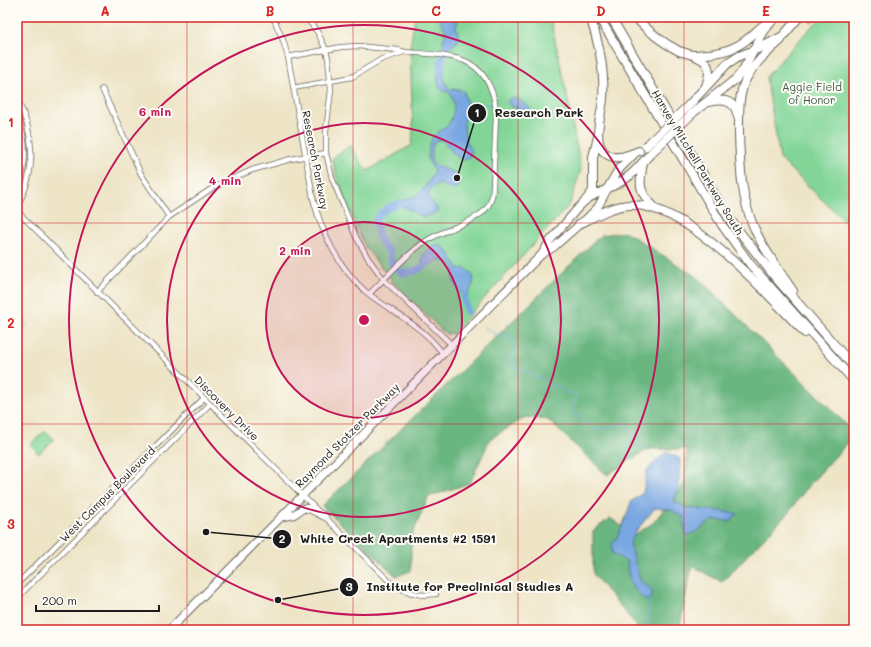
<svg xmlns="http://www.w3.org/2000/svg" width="871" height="647" font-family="Mali,sans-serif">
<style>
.green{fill:#82d597;stroke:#4f785a}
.forest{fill:#69b680;stroke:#42694e}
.water{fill:#79a7e2;stroke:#4a627f}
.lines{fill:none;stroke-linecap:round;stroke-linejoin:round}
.stream{stroke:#79a7e2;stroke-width:1}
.river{stroke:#79a7e2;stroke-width:7}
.minor-casing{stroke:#666258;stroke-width:6}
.primary-casing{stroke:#666258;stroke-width:9}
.trunk-casing{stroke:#666258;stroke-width:10}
.minor{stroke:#fff;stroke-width:4.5}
.primary{stroke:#fff;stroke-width:7}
.trunk{stroke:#fff;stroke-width:8}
.trunk-bridge-casing{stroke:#666258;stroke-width:10;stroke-linecap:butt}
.trunk-bridge{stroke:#fff;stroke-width:8}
.grid{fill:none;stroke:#d62828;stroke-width:1;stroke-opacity:0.55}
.ring{fill:none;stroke:#c2185b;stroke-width:2}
.labels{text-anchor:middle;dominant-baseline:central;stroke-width:4;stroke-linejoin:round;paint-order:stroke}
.park-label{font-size:11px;fill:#405d47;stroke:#fdfcf7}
.street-label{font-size:11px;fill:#1c1c1c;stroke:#fdfcf7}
.centre{fill:#c2185b;stroke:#fdfcf7;stroke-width:2}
.ring-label{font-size:12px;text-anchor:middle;font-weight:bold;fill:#c2185b;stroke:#fdfcf7;stroke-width:4;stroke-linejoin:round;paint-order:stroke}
.leader{fill:none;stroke:#1c1c1c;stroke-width:1.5}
.callout-dot{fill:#1c1c1c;stroke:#fdfcf7;stroke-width:1.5}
.mark-label{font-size:12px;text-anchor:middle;font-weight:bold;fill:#fff}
.callout-label{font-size:12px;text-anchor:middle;font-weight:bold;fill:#1c1c1c;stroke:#fdfcf7;stroke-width:4;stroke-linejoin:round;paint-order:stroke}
.neatline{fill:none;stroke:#d62828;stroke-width:1.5}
.grid-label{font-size:13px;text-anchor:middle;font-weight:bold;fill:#d62828}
</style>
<rect width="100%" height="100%" fill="#fdfcf7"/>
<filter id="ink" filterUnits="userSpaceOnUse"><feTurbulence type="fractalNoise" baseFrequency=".025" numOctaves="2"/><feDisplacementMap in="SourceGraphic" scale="8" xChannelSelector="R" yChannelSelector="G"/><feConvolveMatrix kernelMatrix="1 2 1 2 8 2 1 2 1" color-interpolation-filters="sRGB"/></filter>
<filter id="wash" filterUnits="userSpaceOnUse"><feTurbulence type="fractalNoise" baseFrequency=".012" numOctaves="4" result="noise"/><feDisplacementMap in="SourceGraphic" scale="16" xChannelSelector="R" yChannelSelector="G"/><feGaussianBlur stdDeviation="0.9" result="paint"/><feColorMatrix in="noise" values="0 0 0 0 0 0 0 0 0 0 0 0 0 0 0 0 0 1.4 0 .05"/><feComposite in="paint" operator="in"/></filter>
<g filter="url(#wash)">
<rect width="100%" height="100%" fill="#eee4c6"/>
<path class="green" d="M415 17H550L568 100 581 169 570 204 453 333 447 334 442 331 394 283 365 247 339 185 332 159C337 152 344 152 350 145L367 171 412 145 413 130 410 48Z
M823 17H854V230L780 159 766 77 810 28Z
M45 431 54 439 39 454 30 445Z"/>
<path class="forest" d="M626 232 697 277 854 432V436L810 484 788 513 722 582 692 566 679 630H634L637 626 593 574V531L610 518 634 535 653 523 684 484 687 449H648L607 475 548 420 526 417 490 439 470 483 428 497 411 538V571L396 576 322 506 601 235Z"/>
<path class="water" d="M438 17H459L456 27 458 34V41L450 47 445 46 443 42 446 31Z
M439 62 443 63C443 72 443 83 450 89L460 90 464 92 467 104H472V107C462 116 463 130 467 142 468 145 471 148 472 151L468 159 463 160C453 156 449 146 442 140H437L433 144 431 161 434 165 455 173 459 183 456 189H451L440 184 433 187 429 191V199L437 208V212C421 221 420 215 407 208 403 206 398 206 394 205L395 202C401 199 407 200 413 197 421 195 432 178 434 171L428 160C428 152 429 143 434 136 437 132 442 130 446 127 455 119 456 101 449 92 433 92 439 72 439 62Z
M512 98C519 98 530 106 532 113L531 114 510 106 508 100Z
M438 244C446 247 455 261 458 269 463 268 466 268 470 272 480 282 466 291 467 302L465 303 463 301 462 293C447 281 458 274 451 263L438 260 426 267 423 265C419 255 428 247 438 244Z
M666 452 680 459 679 486 674 501 687 508 722 511 738 514 730 521 712 520 697 531 686 536 683 517 671 510 655 508 636 531 630 543 640 580 652 590V597L649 600H645C631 587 628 581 627 562L612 553V544L617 538 626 517 631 502 643 493 647 470Z"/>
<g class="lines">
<path class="stream" d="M503 103H509
M471 106 490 104
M17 301 20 304 26 323V326L17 329
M483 326C492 332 496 337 507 335L510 336 515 348 511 357 515 368 531 373 533 377C541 378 546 379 551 387H561L565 393 571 392 576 396 573 412 576 415 596 430 600 428 607 429 615 425 627 423C631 430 634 440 640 446 648 452 651 451 657 461
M646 630 649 609V599"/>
<path class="river" d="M441 71V63L449 37
M403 203C391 205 383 209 376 219V224L379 237 383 245 389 251 392 263 402 273C415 273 422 268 431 260
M464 295 465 303 467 311"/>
</g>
</g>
<g filter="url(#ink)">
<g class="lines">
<g class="minor-casing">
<path id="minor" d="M273 17 283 40 288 57 313 198C321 231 338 267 365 291 384 307 409 319 427 336 433 341 438 348 444 354
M306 17 318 33 326 50 328 58 331 90 326 131V153L332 178 356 237 368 258 384 280 452 345
M810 19 812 17
M288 57 341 47 358 46 398 50 405 52C424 54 452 54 469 63 487 73 496 95 496 115L493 187C493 196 491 205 483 212 467 226 444 229 426 241 405 255 388 276 369 294
M293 88 352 77 382 59 404 52
M102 89 141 174 169 217
M17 99C35 134 37 172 17 206
M17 115C28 143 27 164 17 192
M17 211 317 510
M97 292 169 217 214 187 252 170 291 159 326 153
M323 515 394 586 409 592 423 595 436 594
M17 584 204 398
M17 598 210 404"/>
</g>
<g class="primary-casing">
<path id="primary" d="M543 252 549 242 577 209 586 200 608 188
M281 517 293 515 304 508 310 509 324 516
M169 630 541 255 554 247 588 217 598 207 608 188"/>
</g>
<g class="trunk-casing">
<path id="trunk" d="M590 17C599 43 605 71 603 99 602 114 592 139 604 152 614 162 628 155 639 151
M599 17 722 225 750 264 854 381
M611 17 728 217 775 277 854 367
M635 17C647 30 663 43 679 51 688 54 698 55 705 62 711 69 709 77 706 86
M783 36 781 40C768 52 754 63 746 79 738 95 739 115 739 133 740 167 741 201 756 232 766 253 780 272 793 291
M694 55C715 54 733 52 750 37 756 32 760 27 767 23
M708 102C723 99 735 99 738 117
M689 105 727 64 739 56 760 48 783 36 799 17
M695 111 736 79C753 60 757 34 776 17
M643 163C639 184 638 192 655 208
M608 188C632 178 636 169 652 152
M608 188 619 169 633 155
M586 200 593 191V157L598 137
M579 224C596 216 611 206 630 205 687 202 768 295 805 333"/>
</g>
<use href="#minor" class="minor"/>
<use href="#primary" class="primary"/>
<use href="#trunk" class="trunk"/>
<g class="trunk-bridge-casing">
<path id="trunk-bridge" d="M646 146 689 105
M652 152 695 111"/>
</g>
<use href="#trunk-bridge" class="trunk-bridge"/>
</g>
</g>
<path class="grid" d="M187 17V630M353 17V630M518 17V630M684 17V630M17 223H854M17 424H854"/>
<circle cx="364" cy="320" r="98" fill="#c2185b" fill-opacity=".12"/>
<g class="ring">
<circle cx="364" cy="320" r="98"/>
<circle cx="364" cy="320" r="197"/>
<circle cx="364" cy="320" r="295"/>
</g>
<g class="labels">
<g class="park-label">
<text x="812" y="86">Aggie Field<tspan x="812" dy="13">of Honor</tspan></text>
</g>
<g class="street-label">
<text transform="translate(316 160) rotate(79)">Research Parkway</text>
<text transform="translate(698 162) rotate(59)">Harvey Mitchell Parkway South</text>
<text transform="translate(227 408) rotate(45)">Discovery Drive</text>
<text transform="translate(347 435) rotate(-45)">Raymond Stotzer Parkway</text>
<text transform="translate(107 494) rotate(-45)">West Campus Boulevard</text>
</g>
</g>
<circle cx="364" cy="320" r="6" class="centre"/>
<g class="ring-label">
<text x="155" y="116">6 min</text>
<text x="225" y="185">4 min</text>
<text x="295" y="255">2 min</text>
</g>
<path class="leader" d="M457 178L477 113M206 532L282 539M278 600L349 587"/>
<g class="callout-dot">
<circle cx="457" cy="178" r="4"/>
<circle cx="206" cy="532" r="4"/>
<circle cx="278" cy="600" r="4"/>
<circle cx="477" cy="113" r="10"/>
<circle cx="282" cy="539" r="10"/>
<circle cx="349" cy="587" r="10"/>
</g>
<g class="mark-label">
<text x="477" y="117">1</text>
<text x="282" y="543">2</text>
<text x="349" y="591">3</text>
</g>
<g class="callout-label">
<text x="539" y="117">Research Park</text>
<text x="398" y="543">White Creek Apartments #2 1591</text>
<text x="470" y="591">Institute for Preclinical Studies A</text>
</g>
<rect width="871" height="647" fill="none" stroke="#fdfcf7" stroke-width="44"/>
<path d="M36 605v6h123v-6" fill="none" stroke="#1c1c1c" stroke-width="2"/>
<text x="42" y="605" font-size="12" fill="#1c1c1c" stroke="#fdfcf7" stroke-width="3" paint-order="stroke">200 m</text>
<rect x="22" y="22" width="827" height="603" class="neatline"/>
<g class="grid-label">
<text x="105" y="16">A</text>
<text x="270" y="16">B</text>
<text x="436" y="16">C</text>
<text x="601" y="16">D</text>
<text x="766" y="16">E</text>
<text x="11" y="127">1</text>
<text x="11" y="328">2</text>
<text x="11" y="529">3</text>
</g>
</svg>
